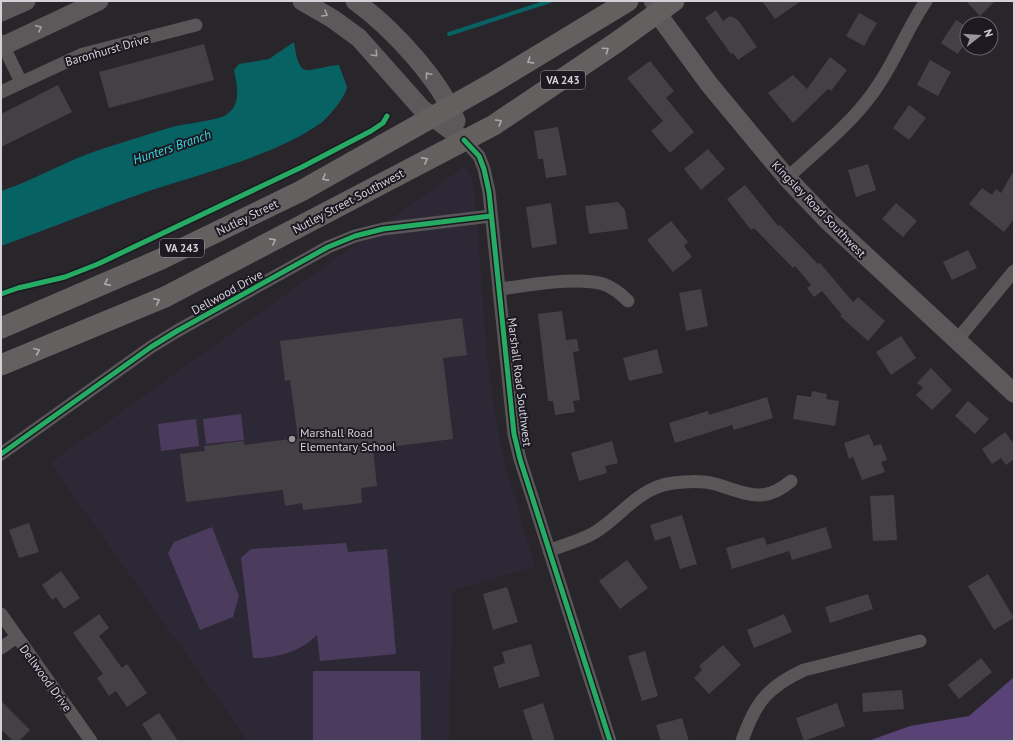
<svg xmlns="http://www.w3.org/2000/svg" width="1015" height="742" font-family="'PT Sans',sans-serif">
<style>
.built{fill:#2d2835}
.green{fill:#4b3c5e}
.forest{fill:#584276}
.water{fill:#076264}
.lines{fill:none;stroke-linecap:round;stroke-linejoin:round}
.stream{stroke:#076264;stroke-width:4}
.building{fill:#444146}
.street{stroke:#585657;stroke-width:13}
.secondary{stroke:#5b5959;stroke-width:19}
.primary{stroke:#646060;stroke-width:21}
.cycleway-casing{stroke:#1d1923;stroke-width:8}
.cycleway{stroke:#26ab63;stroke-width:5}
.oneway{stroke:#a4a1a5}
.oneway2{stroke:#ada9ae}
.poi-dot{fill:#98959b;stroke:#1d1923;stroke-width:1.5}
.labels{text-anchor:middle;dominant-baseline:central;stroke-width:4;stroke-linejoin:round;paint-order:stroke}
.shield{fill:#1d1923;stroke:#9d9aa2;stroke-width:1}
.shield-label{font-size:11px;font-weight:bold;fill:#d4d1d8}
.street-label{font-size:12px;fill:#d4d1d8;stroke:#1d1923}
.poi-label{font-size:12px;fill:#d4d1d8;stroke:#1d1923;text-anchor:start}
.water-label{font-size:13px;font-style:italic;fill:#35dbdf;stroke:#1d1923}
</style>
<rect width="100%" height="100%" fill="#28252b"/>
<path class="built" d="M465 166 472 178 474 186 487 353 496 421 508 475 535 566 453 591 449 741H248L50 463Z"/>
<path class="green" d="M241 414 244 440 206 444 203 419Z
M196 419 199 446 161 451 158 424Z
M212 527 239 596 233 617 200 630 168 553 174 542Z
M346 543 348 552 387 549 396 654 320 661 317 635C300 652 277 658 253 658L241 558 251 549Z
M313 671H420L421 741H313Z"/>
<path class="forest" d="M1014 677V741H868L910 726 969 716Z"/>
<path class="water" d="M294 42C300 83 306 68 339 65L347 87C346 96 329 117 321 123 275 155 202 174 149 191 99 208 51 228 1 246V191C35 180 65 161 99 150 124 142 148 134 172 127 183 124 219 120 226 115 242 105 237 85 234 70L239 64 269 59Z"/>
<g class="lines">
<path class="stream" d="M449 34 550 1"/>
</g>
<path class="building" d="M762 1H801L775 19Z
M966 1H995L980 16Z
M716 10 723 21 730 16 738 20 757 47 738 60 733 53 731 54 705 18Z
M859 13 877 23 864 46 846 36Z
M956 20 967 27V40L958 54 941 43Z
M204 44 214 80 109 108 99 72Z
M830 57 847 70 831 91 828 89 793 123 768 93 793 75 807 89Z
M930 60 951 72 938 96 917 85Z
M650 61 674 91 666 98 694 132 670 153 651 131 663 121 627 78Z
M58 85 72 112 1 147V114Z
M909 105 926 118 909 140 893 128Z
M558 127 567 175 546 178 543 159H538L534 131Z
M708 149 725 169 701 190 684 169Z
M868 164 876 190 856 197 848 170Z
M1014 170V219L1004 232 969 204 982 188 992 195 996 189 1001 193Z
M745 185 778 226 780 225 818 264 820 263 853 302 858 297 885 321 868 341 840 316 842 315 822 291 814 297 807 288 811 285 795 266 793 268 754 228 751 230 727 199Z
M618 202 625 210 628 229 589 234 585 206Z
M551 203 557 244 532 248 526 207Z
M896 203 917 221 903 237 882 219Z
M671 221 688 242 684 246 692 257 673 272 647 240Z
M968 250 977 268 952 280 943 262Z
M701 289 708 326 686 331 679 293Z
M562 311 566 340 577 339 579 351 573 352 580 400 573 401 575 412 555 415 553 401H548L538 314Z
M462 318 467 355 443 358 453 439 373 449 377 486 361 488 362 503 303 510 302 503 285 506 283 490 186 502 180 454 205 451 204 446 243 441 245 445 298 438 290 380 285 381 280 341Z
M901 336 916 358 891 375 876 352Z
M657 349 663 373 629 381 623 358Z
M931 368 952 390 932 410 916 395 923 388 917 383Z
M812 391 827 394 826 399 839 401 835 426 793 419 797 395 811 397Z
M767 397 773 418 734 430 732 425 675 443 669 423 708 411 709 415Z
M968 401 989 419 975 434 955 416Z
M1005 432 1014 444V459L1006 465 1001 458 992 464 982 449Z
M869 434 874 446 881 444 887 460 881 462 885 472 862 480 853 457 849 459 844 443Z
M612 441 618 463 605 466 607 473 579 481 571 453Z
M894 495 897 540 873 541 870 496Z
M682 515 697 564 680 569 670 536 655 541 650 525Z
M29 523 39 552 19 558 9 530Z
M826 527 832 548 792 560 789 551 732 569 726 548 764 537 767 545Z
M627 560 648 588 620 609 599 581Z
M61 571 80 598 64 609 56 597 52 600 42 585Z
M988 574 1014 618 994 630 968 586Z
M507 587 518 622 493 630 483 594Z
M868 594 873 609 830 623 825 607Z
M99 614 109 628 99 636 122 668 127 664 147 693 127 707 116 691 109 696 97 678 103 674 73 633Z
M784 614 792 632 754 648 747 630Z
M531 644 540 676 499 688 493 667 505 663 502 652Z
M723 645 741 665 709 694 694 678 702 670 699 666Z
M645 651 658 696 642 701 628 656Z
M981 658 992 672 959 699 948 685Z
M902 690 904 709 863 712 862 693Z
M1 701 30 730 19 741H13L1 729Z
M543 703 555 741H533L523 710Z
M837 703 845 726 804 741 796 718Z
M159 713 178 741H153L142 724Z
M682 718 689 741H661L656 725Z"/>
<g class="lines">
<path class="street" d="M650 1 657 13
M1 41 21 82
M1 92 83 54 196 25
M464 140 479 156 484 169 489 192 514 434 520 459 610 741
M787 178C816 151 849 126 872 94 894 65 906 30 926 1
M499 289C528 286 575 276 603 284 613 287 621 294 628 301
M957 340 1014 271
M1 454 151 347 177 331 328 247 355 236 383 229 491 216
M549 551C563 545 579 541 592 534 621 518 636 488 673 483 687 481 701 480 715 484 746 493 763 505 791 481
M1 614 91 741
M1 648 17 637
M742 741C755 703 767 687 804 670L920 641"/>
<path class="secondary" d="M302 1 333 19 359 38 422 109 464 140
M355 1C391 27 440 79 456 121
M1 12 26 1
M657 13 709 84 787 178 827 220 1014 393
M1 47 99 1"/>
<path class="primary" d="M1 328 161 259 301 191 491 84 628 1
M1 365 165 297 494 125 617 42 674 1"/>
<g class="cycleway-casing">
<path id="cycleway" d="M464 140 479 156 484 169 489 192 514 434 520 459 610 741
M1 294 18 288 65 277 98 264 302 167 371 131 383 123 387 116
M1 454 151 347 177 331 328 247 355 236 383 229 491 216"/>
</g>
<use href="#cycleway" class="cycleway"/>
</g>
<defs><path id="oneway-chevron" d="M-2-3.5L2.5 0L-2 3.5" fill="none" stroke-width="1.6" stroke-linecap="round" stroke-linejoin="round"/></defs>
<g class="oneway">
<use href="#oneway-chevron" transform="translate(325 14) rotate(30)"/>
<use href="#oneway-chevron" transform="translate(39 28) rotate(-25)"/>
<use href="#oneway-chevron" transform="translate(375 54) rotate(47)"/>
<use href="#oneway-chevron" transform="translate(428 75) rotate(-128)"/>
</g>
<g class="oneway2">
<use href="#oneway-chevron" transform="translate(606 50) rotate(-35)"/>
<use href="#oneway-chevron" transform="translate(530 61) rotate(148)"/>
<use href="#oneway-chevron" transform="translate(499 122) rotate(-31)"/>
<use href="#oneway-chevron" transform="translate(425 160) rotate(-28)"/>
<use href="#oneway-chevron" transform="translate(325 178) rotate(151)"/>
<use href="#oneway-chevron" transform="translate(273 241) rotate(-28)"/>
<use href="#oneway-chevron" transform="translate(107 283) rotate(156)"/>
<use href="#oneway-chevron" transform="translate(157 301) rotate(-24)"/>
<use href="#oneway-chevron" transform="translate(37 351) rotate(-22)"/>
</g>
<circle class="poi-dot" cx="292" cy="439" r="4"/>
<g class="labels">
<g class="shield">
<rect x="541" y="71" width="44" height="18" rx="3"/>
<rect x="160" y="239" width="44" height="18" rx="3"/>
</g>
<g class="shield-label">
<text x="563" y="80">VA 243</text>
<text x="182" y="248">VA 243</text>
</g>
<g class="street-label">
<text transform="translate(107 50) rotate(-16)">Baronhurst Drive</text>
<text transform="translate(348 201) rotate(-28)">Nutley Street Southwest</text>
<text transform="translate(819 209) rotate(46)">Kingsley Road Southwest</text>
<text transform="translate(247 217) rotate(-26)">Nutley Street</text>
<text transform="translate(227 292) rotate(-29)">Dellwood Drive</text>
<text transform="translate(520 382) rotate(83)">Marshall Road Southwest</text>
<text transform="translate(46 678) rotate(54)">Dellwood Drive</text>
</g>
<g class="poi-label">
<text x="300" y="432">Marshall Road<tspan x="300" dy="14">Elementary School</tspan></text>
</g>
<g class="water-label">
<text transform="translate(172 147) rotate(-19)">Hunters Branch</text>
</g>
</g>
<rect width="1015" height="742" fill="none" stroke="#d4d1d8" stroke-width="4"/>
<g transform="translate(979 36) rotate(73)"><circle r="19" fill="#1d1923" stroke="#66636b"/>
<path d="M0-3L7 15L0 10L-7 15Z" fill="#98959b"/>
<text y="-6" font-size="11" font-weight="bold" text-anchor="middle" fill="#d4d1d8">N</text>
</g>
</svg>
